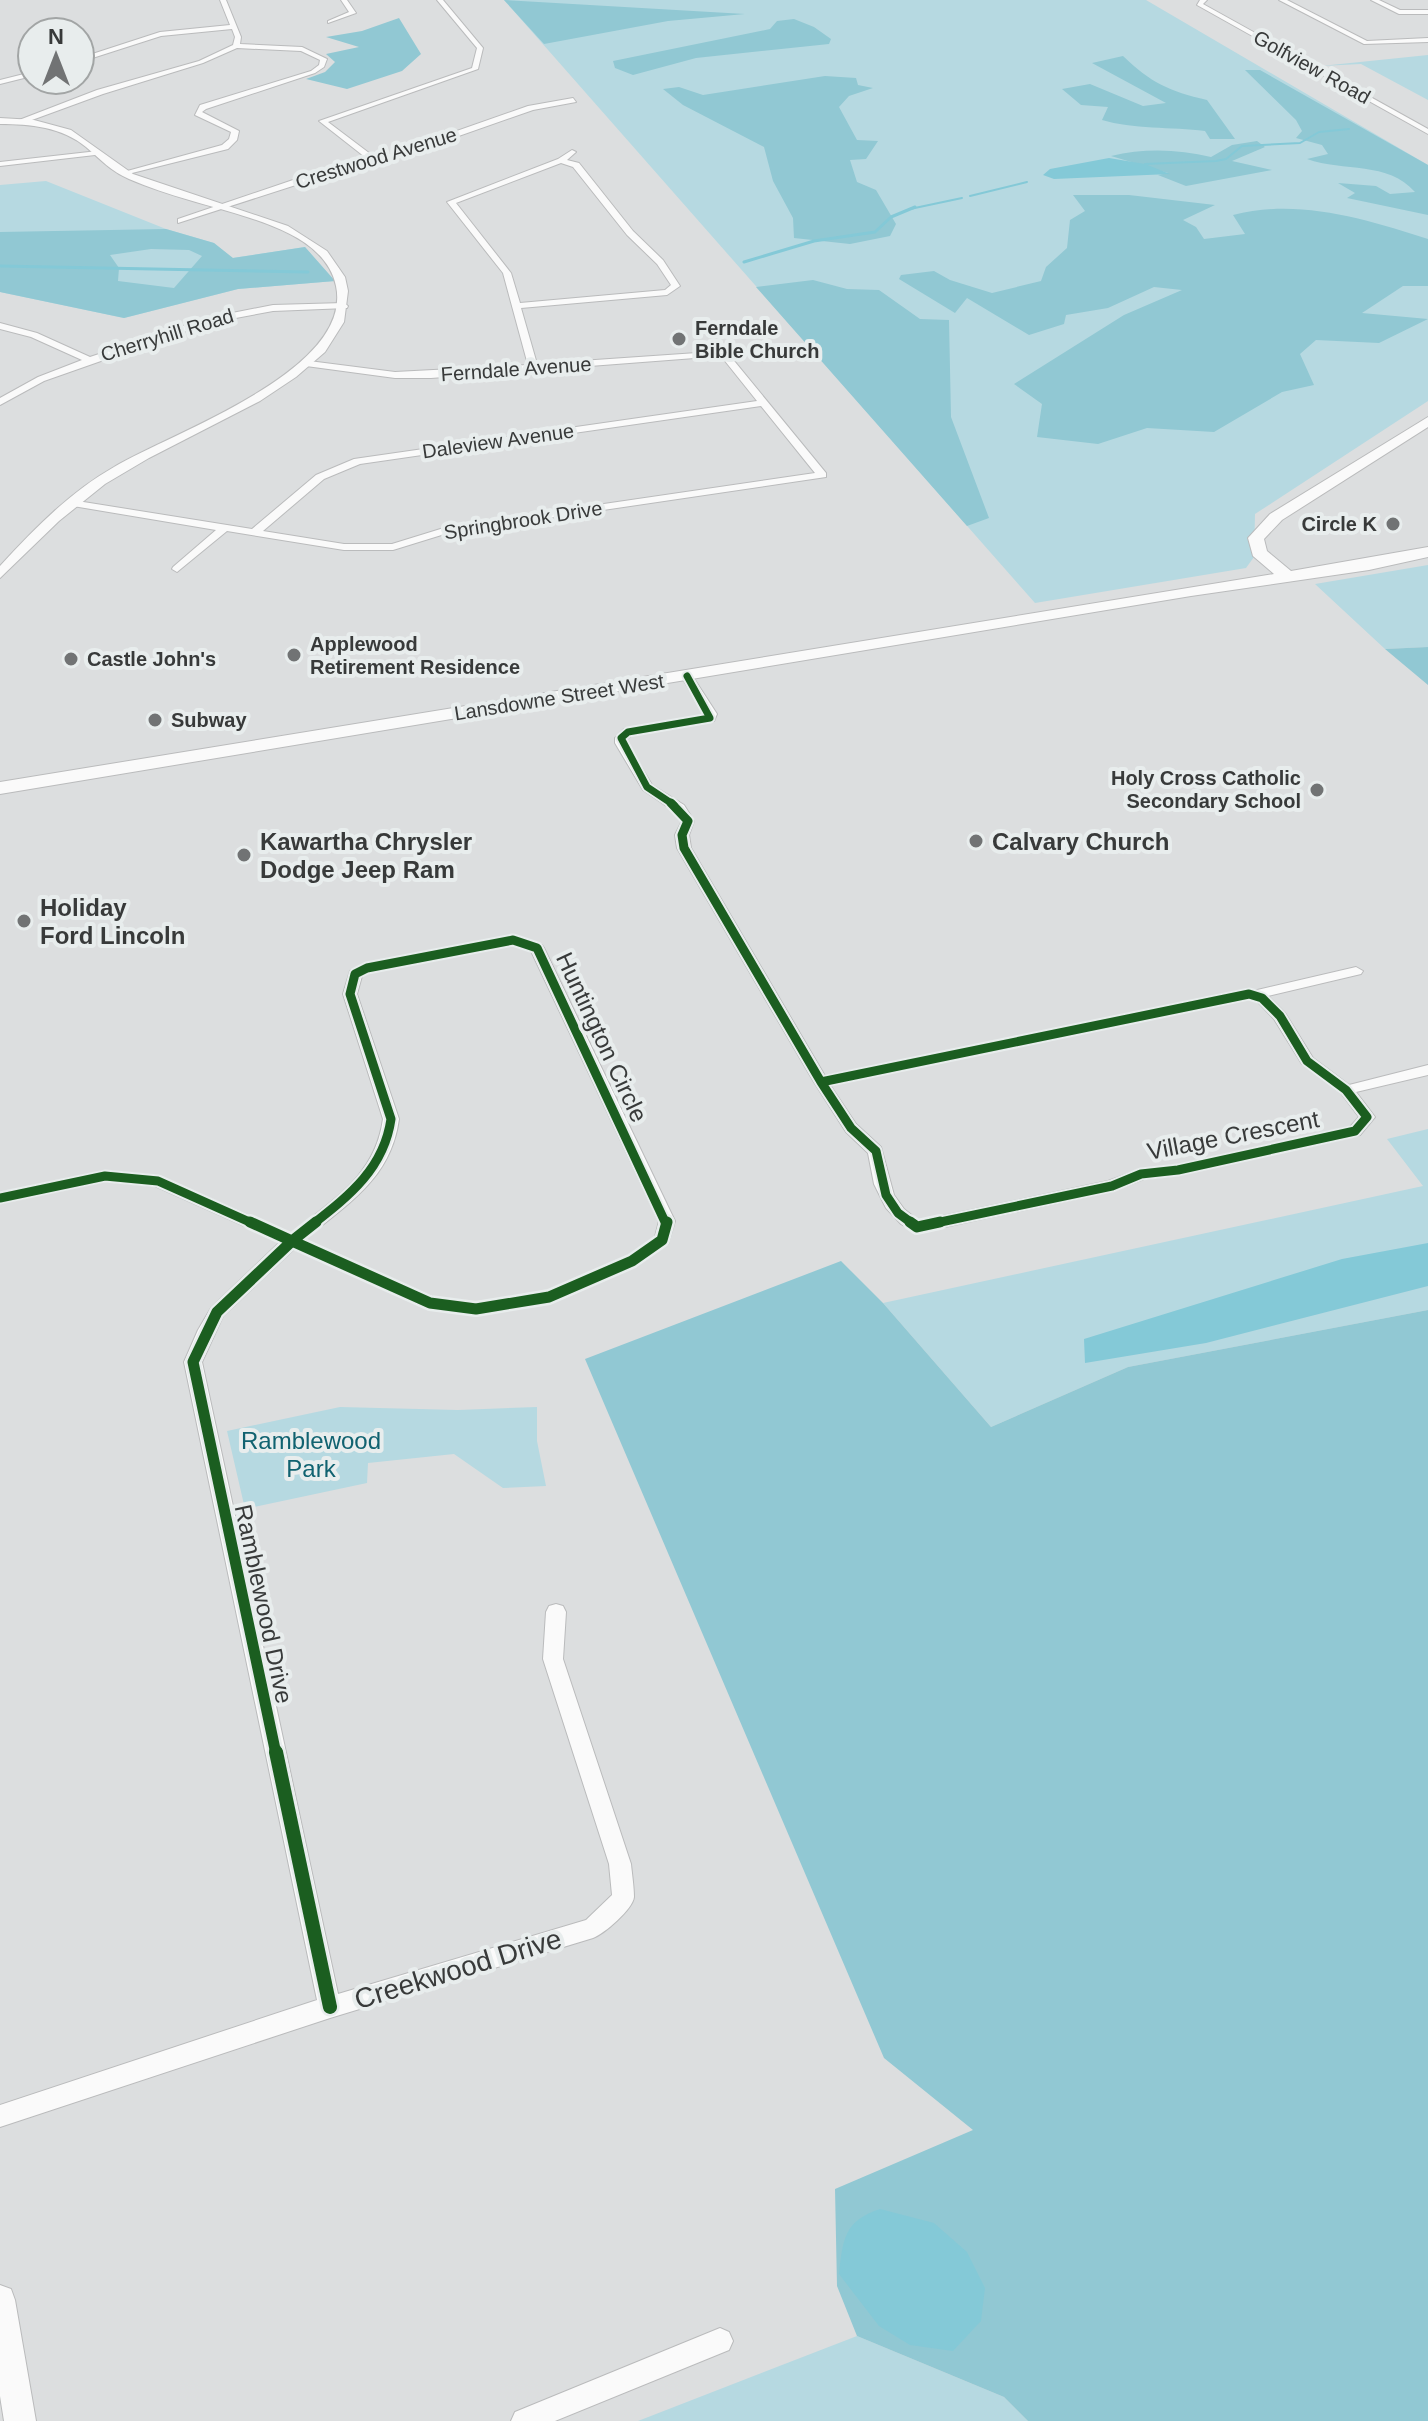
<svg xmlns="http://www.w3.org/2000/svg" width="1428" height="2421" font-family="Helvetica,sans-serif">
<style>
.green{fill:#b6d9e1}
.forest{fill:#91c8d3;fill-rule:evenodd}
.water{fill:#84c9d7}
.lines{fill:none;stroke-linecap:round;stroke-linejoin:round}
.stream-far1{stroke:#84c9d7;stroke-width:2}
.stream{stroke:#84c9d7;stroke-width:3}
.minor-casing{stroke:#babbbc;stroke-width:2}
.tertiary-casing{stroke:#babbbc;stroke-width:2}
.secondary-casing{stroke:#babbbc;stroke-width:2}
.minor{fill:#fafafa;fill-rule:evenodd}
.tertiary{fill:#fafafa;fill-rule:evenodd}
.secondary{fill:#fafafa;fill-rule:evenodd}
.cycleway-far3-casing{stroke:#e8eded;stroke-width:11}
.cycleway-far2-casing{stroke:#e8eded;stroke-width:13}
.cycleway-far1-casing{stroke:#e8eded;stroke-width:16}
.cycleway-casing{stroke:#e8eded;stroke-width:19}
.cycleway-far3{stroke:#1b5e20;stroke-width:7}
.cycleway-far2{stroke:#1b5e20;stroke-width:9}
.cycleway-far1{stroke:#1b5e20;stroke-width:11}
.cycleway{stroke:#1b5e20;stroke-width:14}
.poi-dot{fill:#717374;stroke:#e8eded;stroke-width:3}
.labels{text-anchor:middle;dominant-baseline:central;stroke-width:8;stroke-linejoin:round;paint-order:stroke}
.far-street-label{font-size:20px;fill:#383a3a;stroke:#e8eded}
.far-poi-label{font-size:20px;font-weight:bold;fill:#383a3a;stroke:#e8eded;text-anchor:start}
.poi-label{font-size:24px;font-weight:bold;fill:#383a3a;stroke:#e8eded;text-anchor:start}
.street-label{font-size:24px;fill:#383a3a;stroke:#e8eded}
.park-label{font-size:24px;fill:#106270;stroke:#e8eded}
.near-street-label{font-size:28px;fill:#383a3a;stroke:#e8eded}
</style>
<rect width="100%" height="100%" fill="#dcdedf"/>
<path class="green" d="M504 0H1146L1428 165V401L1255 514 1254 557 1246 568 1035 603Z
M1428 55V100L1361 64 1321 66Z
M46 181 166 229 214 243 232 258 305 247 335 281 238 289 124 318 0 292V185Z
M1428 565V647L1385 649 1315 584Z
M1428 1129V1310L1128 1367 991 1427 883 1303 1423 1186 1387 1139Z
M340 1407 458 1410 537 1407V1441L546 1486 503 1488 454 1454 368 1463 367 1483 245 1509 227 1431Z
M857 2336 1004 2397 1028 2421H638Z"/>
<path class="forest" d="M504 0 745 14 668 21 544 44Z
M399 18 421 54 402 71 347 89 306 79 325 72 335 62 326 54 359 47 326 37 362 31Z
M794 19 814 27 831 39 829 44 696 58 633 75 615 68 613 61 770 29 777 21Z
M1123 56C1151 83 1169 91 1207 100L1235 139H1210L1205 131C1172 127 1132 129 1102 120L1108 107 1081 105 1062 89 1090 84 1143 106 1166 103 1092 63Z
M1245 70H1260L1428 165V215L1347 198 1355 193 1338 183 1376 186 1390 194 1415 192C1388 161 1344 172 1307 159L1328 154 1322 145 1296 138 1302 131 1296 120Z
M825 76 856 78 858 85 873 88 849 96 839 107 857 140 878 141 866 159 850 160 857 182 876 190 896 224 890 236 850 244 794 238 793 218 773 181 764 147 683 105 663 89 679 87 703 95Z
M1257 141 1265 147 1232 161 1272 170 1186 186 1158 175 1168 173 1111 156C1144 148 1178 149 1211 157L1232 145Z
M1073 195H1129L1215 205 1183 220 1196 227 1204 239 1245 234 1233 215C1298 198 1366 219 1428 239V286H1403L1362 313 1428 319 1379 343 1316 340 1300 354 1314 385 1282 392 1214 432 1147 428 1098 444 1037 437 1042 404 1014 384 1124 315 1182 290 1154 287 1108 308 1066 315 1064 324 1029 335 967 298 955 313 899 279 901 275 934 271 950 280 992 293 1041 281 1046 267 1067 248 1070 220 1085 211Z
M166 229 214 243 233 258 305 247 335 281 238 289 124 318 0 292V232ZM151 249 189 250 202 256 174 288 118 281 119 268 110 255Z
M813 280 847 289 879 290 920 319 949 320 951 417 989 518 967 526 756 287Z
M1428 647V685L1385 649Z
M841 1261 883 1303 991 1427 1128 1367 1428 1310V2421H1028L1004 2397 857 2336 837 2286 835 2189 973 2130 884 2058 585 1359Z"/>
<path class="water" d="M1109 158 1145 164 1170 174 1054 179 1043 175 1050 169Z
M1428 1243V1286L1206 1343 1085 1363 1084 1339 1342 1259Z
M880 2209 934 2223 967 2252 985 2288 981 2321 953 2351 910 2345 879 2326 839 2274C843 2239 844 2221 880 2209Z"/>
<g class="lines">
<path class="stream-far1" d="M1145 164 1216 161 1226 159 1242 146 1300 143 1319 132 1349 129
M970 196 1027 182
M910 209 962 198"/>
<path class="stream" d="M744 262 814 241 875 232 891 217 915 207
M0 266 308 272"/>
<g class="minor-casing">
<path id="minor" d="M220 0H226L241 37 240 44 302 47 327 59 324 67 315 73 206 109 202 112 239 131 237 140 228 149 124 175 120 173 222 145 229 139 231 132 195 115 200 105 311 71 319 65 320 60 301 51 237 48 203 63 103 94 21 124 14 122 97 90 199 61 233 45 235 37 232 29 161 36 80 62V58L160 32 230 25Z
M341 0H347L356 13 328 23V21L349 12Z
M437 0H443L483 48 478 69 328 122 377 159 528 106 573 98 576 102 533 110 379 164 302 183 178 223V219L296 179 370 161 319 121 472 68 477 48Z
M1200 0H1207L1203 4 1428 129V134L1197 5Z
M1279 0H1287L1367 41 1428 38V42L1364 44Z
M1371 0H1379L1400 10H1428V14H1399Z
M32 72V76L0 84V80Z
M572 150 576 152 567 160 579 163 633 231 663 260 680 286 667 295 521 308 537 364 726 351 826 473V477L448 533 393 550H344L227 531 177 572 172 569 173 567 216 530 67 505V501L71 500 252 529 316 475 354 459 757 401 721 356 431 378H395L306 366V362L309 361 395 372 528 365 503 273 447 202 558 159ZM561 163 573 167 627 235 657 264 671 285 665 290 520 303 511 273 456 203ZM761 406 815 473 447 527 392 544H344L263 531 324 479 360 464Z
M98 151 95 155 0 166V162Z
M344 303 348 306 347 308 273 311 209 323 44 381 0 405V398L38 377 82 360 31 337 0 329V323L37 333 90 357 207 318 273 305Z
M687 672 691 674 717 714 714 721 632 735 627 739V743L652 785 684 805 694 821 689 835 691 848 825 1076 1253 991 1356 967 1363 971 1361 974 1268 996 1285 1013 1313 1058 1349 1085 1428 1065V1075L1356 1092 1375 1117 1360 1135 1178 1175 1144 1179 1112 1191 917 1233 901 1224 886 1208 874 1184 868 1153 846 1132 814 1082 677 848 675 835 682 821 674 811 643 790 615 743V738L624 729 705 715 681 676ZM1248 998 1257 1001 1274 1019 1302 1064 1341 1093 1359 1117 1350 1127 1178 1165 1141 1169 1108 1181 919 1221 904 1209 894 1195 881 1147 856 1124 830 1085Z
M513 936 542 945 544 948 675 1221 668 1244 638 1265 555 1301 476 1315 424 1307 294 1249 223 1316 202 1362 338 1994 586 1920 612 1895 609 1864 543 1659 546 1612 549 1606 556 1604 563 1606 566 1612 563 1659 631 1864C632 1874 634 1887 634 1897 633 1909 604 1934 593 1938L330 2018 0 2127V2105L317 2000 184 1362 198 1330 211 1308 280 1242 155 1186 105 1181 0 1203V1193L105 1171 158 1176 291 1234C332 1200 375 1177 383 1119L343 994 350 971 367 964ZM512 944 531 951 659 1221 655 1237 626 1257 546 1292 476 1303 433 1297 304 1240C347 1204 391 1179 399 1119L357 994 362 976 371 971Z
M720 2328 729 2332 733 2341 729 2350 555 2421H511L515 2412Z"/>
</g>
<g class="tertiary-casing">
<path id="tertiary" d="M0 118 34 120 71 130 133 174 288 226 327 251 345 277 348 291 344 322 325 352 296 377 260 401 149 458 105 484 59 521 0 578V566C34 529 70 492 114 467 170 433 354 371 336 286 328 247 284 229 250 218 210 205 168 196 129 179 112 172 100 159 86 147 62 127 30 124 0 124Z
M0 2285 11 2289 15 2300 36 2421H4L0 2396Z"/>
</g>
<g class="secondary-casing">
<path id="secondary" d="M1428 417V427L1282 520 1264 539 1267 551 1291 571 1428 547V557L1369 570 1191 596 0 794V782L1274 574 1253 556 1248 538 1270 514Z"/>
</g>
<use href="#minor" class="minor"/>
<use href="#tertiary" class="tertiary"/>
<use href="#secondary" class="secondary"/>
<g class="cycleway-far3-casing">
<path id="cycleway-far3" d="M674 805 647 787 621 738 628 732 710 718 687 676"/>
</g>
<g class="cycleway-far2-casing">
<path id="cycleway-far2" d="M671 803 688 821 682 835 684 848 821 1082
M821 1082 851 1128 876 1151 886 1195 898 1213 913 1224
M821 1082 1249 994 1262 998 1280 1016 1307 1061 1346 1090 1367 1117 1355 1131 1178 1170 1141 1174 1112 1186 931 1224
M0 1198 105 1176 158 1181 254 1224
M313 1224C350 1195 384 1168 391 1119L350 994 355 974 367 968 513 940 537 948 666 1224"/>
</g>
<g class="cycleway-far1-casing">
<path id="cycleway-far1" d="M250 1222 292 1241
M910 1222 917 1227 940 1222
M292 1241 430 1303 476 1309 549 1297 632 1261 662 1240 667 1222
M292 1241 316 1222
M276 1754 193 1362 217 1312 292 1241"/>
</g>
<g class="cycleway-casing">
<path id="cycleway" d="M276 1752 330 2007"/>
</g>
<use href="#cycleway-far3" class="cycleway-far3"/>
<use href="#cycleway-far2" class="cycleway-far2"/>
<use href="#cycleway-far1" class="cycleway-far1"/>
<use href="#cycleway" class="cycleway"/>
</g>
<g class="poi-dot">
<circle cx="679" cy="339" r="8"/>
<circle cx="1393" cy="524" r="8"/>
<circle cx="294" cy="655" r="8"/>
<circle cx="71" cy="659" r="8"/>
<circle cx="155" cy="720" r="8"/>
<circle cx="1317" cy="790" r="8"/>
<circle cx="976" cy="841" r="8"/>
<circle cx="244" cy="855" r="8"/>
<circle cx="24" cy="921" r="8"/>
</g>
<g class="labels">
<g class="far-street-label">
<text transform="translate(1312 67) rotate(29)">Golfview Road</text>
<text transform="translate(376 158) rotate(-17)">Crestwood Avenue</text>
<text transform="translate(167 335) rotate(-17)">Cherryhill Road</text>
<text transform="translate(516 369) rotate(-4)">Ferndale Avenue</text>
<text transform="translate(498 441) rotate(-8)">Daleview Avenue</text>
<text transform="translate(523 520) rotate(-9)">Springbrook Drive</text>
<text transform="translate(559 697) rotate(-9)">Lansdowne Street West</text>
</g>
<g class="far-poi-label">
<text x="695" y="328">Ferndale<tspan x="695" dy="23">Bible Church</tspan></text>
<text x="1377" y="524" text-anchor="end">Circle K</text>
<text x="310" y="644">Applewood<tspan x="310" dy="23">Retirement Residence</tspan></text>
<text x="87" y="659">Castle John's</text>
<text x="171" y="720">Subway</text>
<text x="1301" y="778" text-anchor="end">Holy Cross Catholic<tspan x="1301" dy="23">Secondary School</tspan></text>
</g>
<g class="poi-label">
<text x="260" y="841">Kawartha Chrysler<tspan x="260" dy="28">Dodge Jeep Ram</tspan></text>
<text x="992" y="841">Calvary Church</text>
<text x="40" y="907">Holiday<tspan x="40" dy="28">Ford Lincoln</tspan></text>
</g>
<g class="street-label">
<text transform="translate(602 1037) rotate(65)">Huntington Circle</text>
<text transform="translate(1233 1135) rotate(-11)">Village Crescent</text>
<text transform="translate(264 1604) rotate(78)">Ramblewood Drive</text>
</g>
<g class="park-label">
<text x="311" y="1440">Ramblewood<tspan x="311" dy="28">Park</tspan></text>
</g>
<g class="near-street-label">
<text transform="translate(458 1969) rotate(-17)">Creekwood Drive</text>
</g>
</g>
<g transform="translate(56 56)"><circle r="38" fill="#e8eded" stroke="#a2a5a5" stroke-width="2"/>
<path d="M0-6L14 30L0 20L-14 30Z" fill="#717374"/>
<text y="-12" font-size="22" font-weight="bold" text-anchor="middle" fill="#383a3a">N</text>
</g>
</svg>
